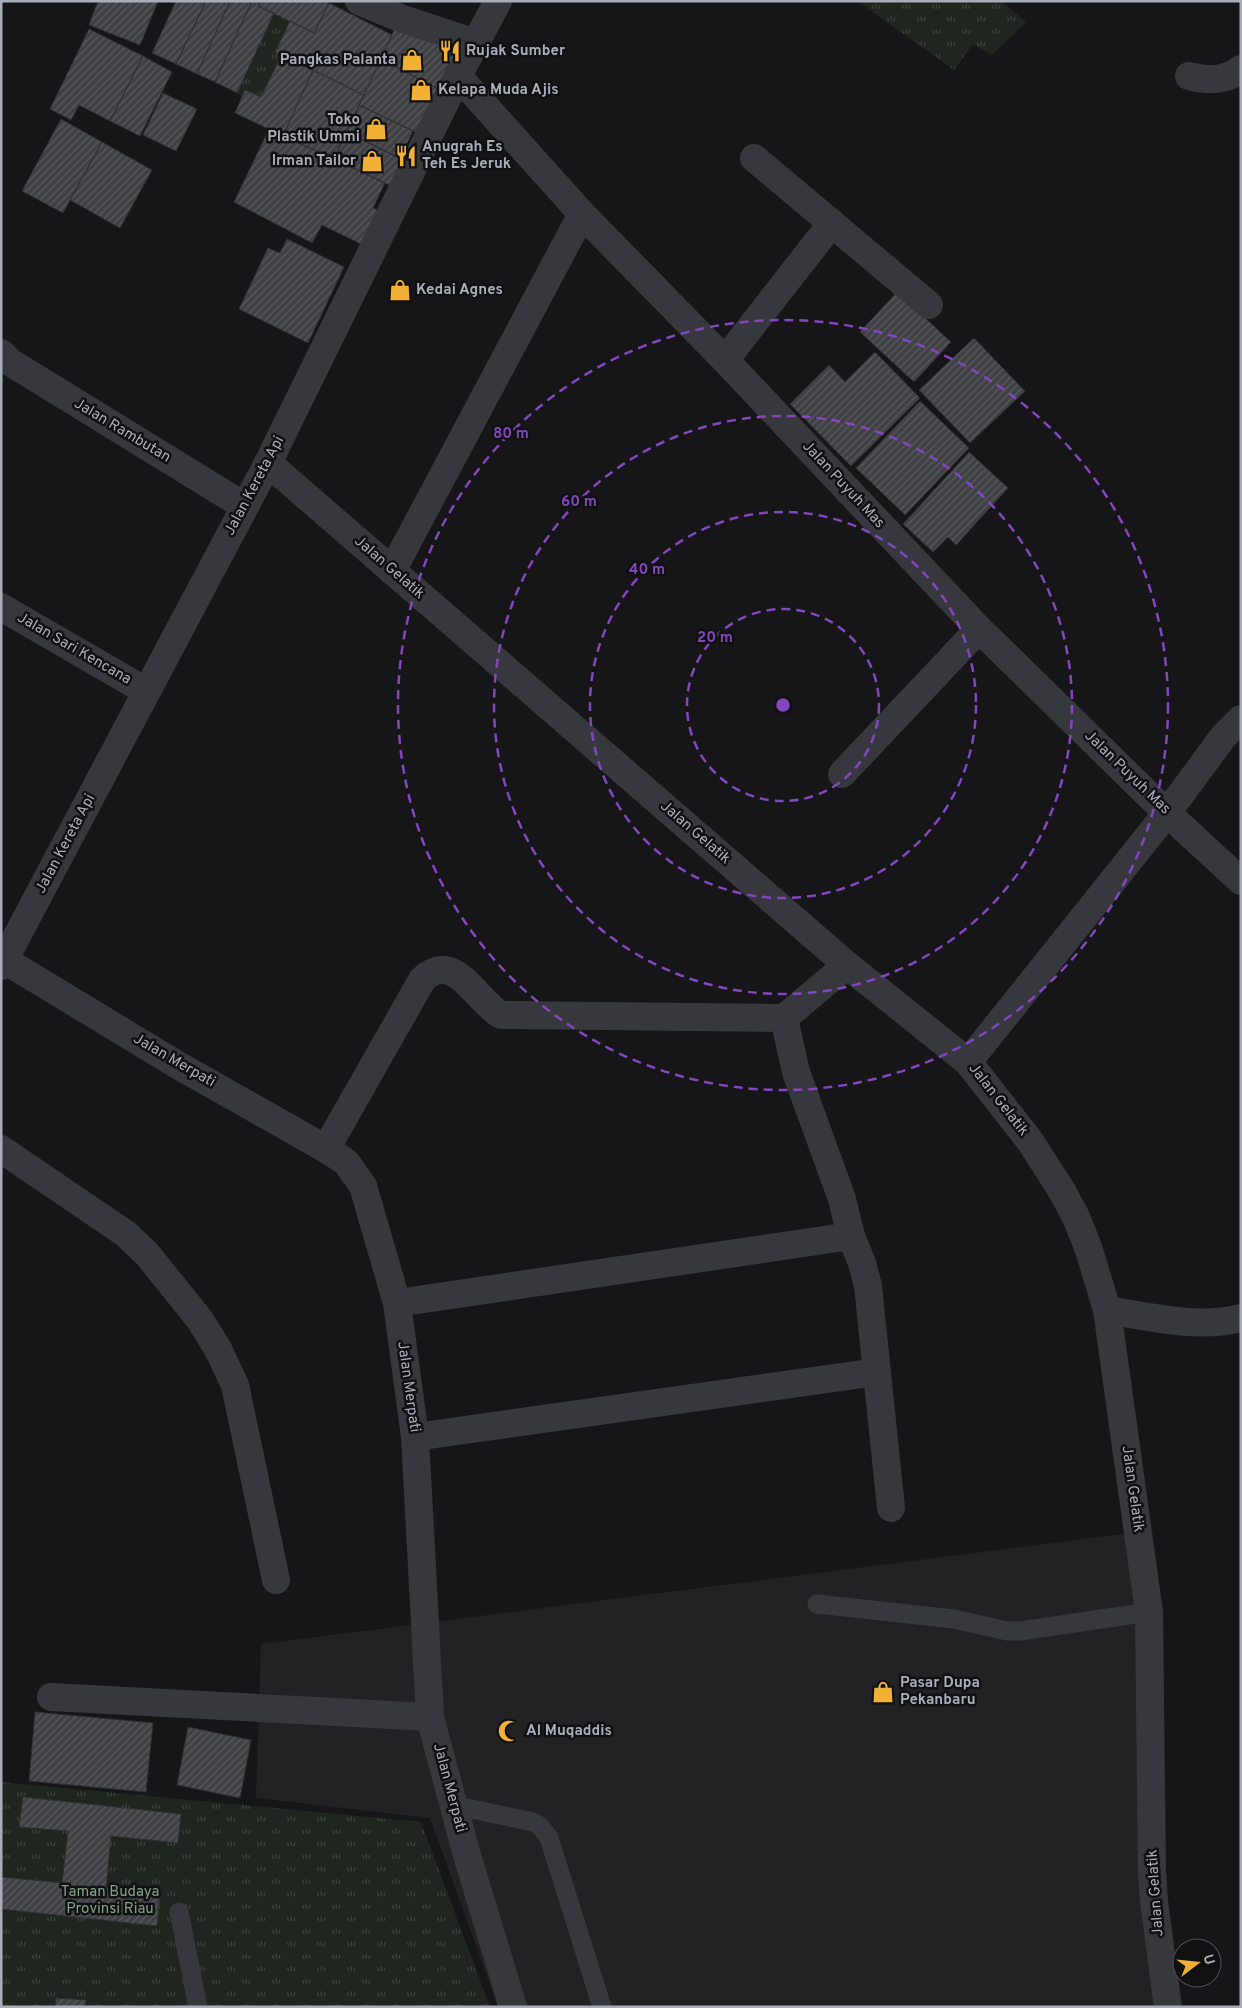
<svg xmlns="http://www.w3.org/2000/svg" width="1242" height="2008" font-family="Overpass,sans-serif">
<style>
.built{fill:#222225}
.grass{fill:url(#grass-tufts)}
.building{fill:url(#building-hatch);stroke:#303034}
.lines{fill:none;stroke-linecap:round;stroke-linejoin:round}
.path{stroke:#3d3f44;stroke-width:3;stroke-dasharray:2.5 4;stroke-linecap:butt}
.service{stroke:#37383d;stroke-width:19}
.minor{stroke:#37383d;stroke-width:28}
.tertiary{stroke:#37383d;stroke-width:28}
.ring{fill:none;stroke:#8446be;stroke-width:2.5;stroke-dasharray:9 6}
.labels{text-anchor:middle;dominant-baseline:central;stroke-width:5;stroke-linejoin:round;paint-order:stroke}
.poi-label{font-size:15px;font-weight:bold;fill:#a8adb8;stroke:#111113;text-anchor:start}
.street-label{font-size:15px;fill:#a8adb8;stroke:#111113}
.park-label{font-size:15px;fill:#7fa381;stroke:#111113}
.centre{fill:#8446be;stroke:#111113;stroke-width:2.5}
.ring-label{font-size:15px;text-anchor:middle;font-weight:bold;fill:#8446be;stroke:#111113;stroke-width:5;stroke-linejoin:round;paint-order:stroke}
</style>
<defs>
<pattern id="grass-tufts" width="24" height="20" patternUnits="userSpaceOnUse" patternTransform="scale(1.25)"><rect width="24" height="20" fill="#1e261f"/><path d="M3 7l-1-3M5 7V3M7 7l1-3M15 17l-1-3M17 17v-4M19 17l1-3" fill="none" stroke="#3c433d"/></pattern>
<pattern id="building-hatch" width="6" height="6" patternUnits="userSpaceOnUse" patternTransform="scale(1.25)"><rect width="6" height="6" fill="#404145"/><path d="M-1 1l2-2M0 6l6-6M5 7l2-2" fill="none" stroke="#595a5e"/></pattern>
</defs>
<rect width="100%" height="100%" fill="#161618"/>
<path class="built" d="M1147 1531 1171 2007H498L430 1818 256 1798 261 1644Z"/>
<path class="grass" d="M857 1H1001L1026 22 992 55 973 44 954 70Z
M274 13 290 21 282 54 261 97 246 90 242 97 237 93Z
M1 1782 421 1822 490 2007H1Z"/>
<path class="building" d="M98 1H158L140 45 89 25Z
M176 1H206L176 64 152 53Z
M206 1H230L197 74 176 64Z
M230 1H252L215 82 197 74Z
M252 1H260L258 6 274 13 237 93 215 82Z
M260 1H324L329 3 314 33 258 6Z
M329 3 392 35 364 95 275 52 290 21 314 33Z
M395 28 465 49 442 91 381 59Z
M89 29 143 56 110 121 79 105 71 120 50 109Z
M282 54 313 70 283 136 235 113 245 90 261 97Z
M143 56 172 72 140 136 110 121Z
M381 59 442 91 420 134 359 105Z
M313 70 364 95 334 159 283 136Z
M163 93 197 109 176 151 143 135Z
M359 105 413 131 400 158 346 132Z
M61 119 102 142 63 213 22 191Z
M269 129 385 183 373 208 382 212 365 246 322 225 312 243 234 202Z
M346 132 411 164 398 189 334 159Z
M102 142 152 170 120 228 70 200Z
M287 239 344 267 308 343 239 309 268 248 280 253Z
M897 292 951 342 914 382 860 332Z
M974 338 1025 391 970 443 919 390Z
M875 352 920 398 851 466 790 404 829 365 845 382Z
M920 401 969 448 905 515 856 468Z
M969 452 1008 488 956 545 948 537 933 552 903 524Z
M35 1712 153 1723 146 1792 29 1781Z
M188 1727 251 1740 240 1798 177 1785Z
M23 1797 181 1814 178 1843 111 1836 106 1888 160 1893 157 1926 1 1909V1877L62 1883 68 1831 19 1827Z
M56 1998 86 2000 85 2007H55Z"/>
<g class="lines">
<path class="path" d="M313 70 364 95 387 46"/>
<path class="service" d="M817 1604 954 1619 1007 1631H1020L1149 1612
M453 1805 533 1822 540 1826 549 1838 602 2007
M179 1912 198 2007"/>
<path class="minor" d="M359 1 400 18 476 43
M458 76 582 214 725 360 979 629 1167 813 1241 881
M1189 76C1207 81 1226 81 1241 69
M754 158 929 305
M1 353 10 362 244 506
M725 360 832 223
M268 463 847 965 968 1062 1030 1141 1062 1191 1076 1217 1089 1250 1107 1310 1149 1612 1152 1870 1154 1901 1168 2007
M392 571 582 214
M1 607 146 691
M842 774 979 629
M1 958 176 1064 326 1149 346 1162 363 1186 397 1303 415 1437 430 1717 466 1852 513 2007
M784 1018 796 1072 842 1199 851 1236 862 1263 868 1286 891 1508
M968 1062 1167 813 1223 737 1241 719
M1 1149 126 1234 147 1254 200 1320 218 1349 235 1385 276 1580
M326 1149 422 980C454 948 476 1001 501 1015L784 1018 847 965
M397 1303 851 1236
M1107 1310C1151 1317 1197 1329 1241 1318
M415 1437 877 1372
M51 1697 430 1717"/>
<path class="tertiary" d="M1 966 268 463 458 76 498 1"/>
</g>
<g class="ring">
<circle cx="783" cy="705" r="96"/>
<circle cx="783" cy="705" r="193"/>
<circle cx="783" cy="705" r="289"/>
<circle cx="783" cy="705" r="385"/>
</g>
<defs>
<g id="restaurant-bare" transform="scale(1.725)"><path d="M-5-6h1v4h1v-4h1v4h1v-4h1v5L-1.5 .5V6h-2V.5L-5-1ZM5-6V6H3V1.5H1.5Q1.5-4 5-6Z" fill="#f2b134" stroke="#111113" stroke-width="2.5" paint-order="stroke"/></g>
<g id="shop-bare" transform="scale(1.725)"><path d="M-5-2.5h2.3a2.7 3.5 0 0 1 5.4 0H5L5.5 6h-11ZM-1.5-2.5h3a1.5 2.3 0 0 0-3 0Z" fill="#f2b134" stroke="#111113" stroke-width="2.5" paint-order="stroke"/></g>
<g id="mosque-bare" transform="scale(1.725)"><path d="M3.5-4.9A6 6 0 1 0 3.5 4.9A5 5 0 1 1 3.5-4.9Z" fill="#f2b134" stroke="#111113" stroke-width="2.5" paint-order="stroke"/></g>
</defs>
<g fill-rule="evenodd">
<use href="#restaurant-bare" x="450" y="51"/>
<use href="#shop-bare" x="412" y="60"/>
<use href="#shop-bare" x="421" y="90"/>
<use href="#shop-bare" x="376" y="129"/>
<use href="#restaurant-bare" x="406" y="156"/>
<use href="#shop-bare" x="372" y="161"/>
<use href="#shop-bare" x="400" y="290"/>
<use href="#shop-bare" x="883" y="1692"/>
<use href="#mosque-bare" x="509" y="1731"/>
</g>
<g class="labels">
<g class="poi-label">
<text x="466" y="51">Rujak Sumber</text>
<text x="396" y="60" text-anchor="end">Pangkas Palanta</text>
<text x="438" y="90">Kelapa Muda Ajis</text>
<text x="360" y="120" text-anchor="end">Toko<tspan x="360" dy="17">Plastik Ummi</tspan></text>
<text x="422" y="147">Anugrah Es<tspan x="422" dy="17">Teh Es Jeruk</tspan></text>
<text x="356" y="161" text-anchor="end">Irman Tailor</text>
<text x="416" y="290">Kedai Agnes</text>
<text x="900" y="1683">Pasar Dupa<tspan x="900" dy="17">Pekanbaru</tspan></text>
<text x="526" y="1731">Al Muqaddis</text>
</g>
<g class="street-label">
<text transform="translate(122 431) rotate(31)">Jalan Rambutan</text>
<text transform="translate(843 485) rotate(47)">Jalan Puyuh Mas</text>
<text transform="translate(255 486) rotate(-62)">Jalan Kereta Api</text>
<text transform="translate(389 568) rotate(41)">Jalan Gelatik</text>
<text transform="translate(74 649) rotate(30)">Jalan Sari Kencana</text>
<text transform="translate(1127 773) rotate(44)">Jalan Puyuh Mas</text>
<text transform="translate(695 833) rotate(41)">Jalan Gelatik</text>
<text transform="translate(66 844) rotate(-62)">Jalan Kereta Api</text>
<text transform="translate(174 1061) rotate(30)">Jalan Merpati</text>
<text transform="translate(998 1100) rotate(52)">Jalan Gelatik</text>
<text transform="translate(408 1387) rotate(82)">Jalan Merpati</text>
<text transform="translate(1132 1489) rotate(82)">Jalan Gelatik</text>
<text transform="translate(449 1788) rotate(75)">Jalan Merpati</text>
<text transform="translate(1156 1893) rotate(-94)">Jalan Gelatik</text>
</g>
<g class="park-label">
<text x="110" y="1892">Taman Budaya<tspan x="110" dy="17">Provinsi Riau</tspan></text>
</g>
</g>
<circle cx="783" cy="705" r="8" class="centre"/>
<g class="ring-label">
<text x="511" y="438">80 m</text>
<text x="579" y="506">60 m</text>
<text x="647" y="574">40 m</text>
<text x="715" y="642">20 m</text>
</g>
<rect width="1242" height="2008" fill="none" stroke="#a8adb8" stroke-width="5"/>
<g transform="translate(1197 1963) rotate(74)"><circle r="24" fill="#111113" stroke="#4d4f55"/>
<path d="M0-4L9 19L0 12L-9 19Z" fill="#f2b134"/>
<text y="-8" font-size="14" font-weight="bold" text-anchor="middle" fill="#a8adb8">U</text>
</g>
</svg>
